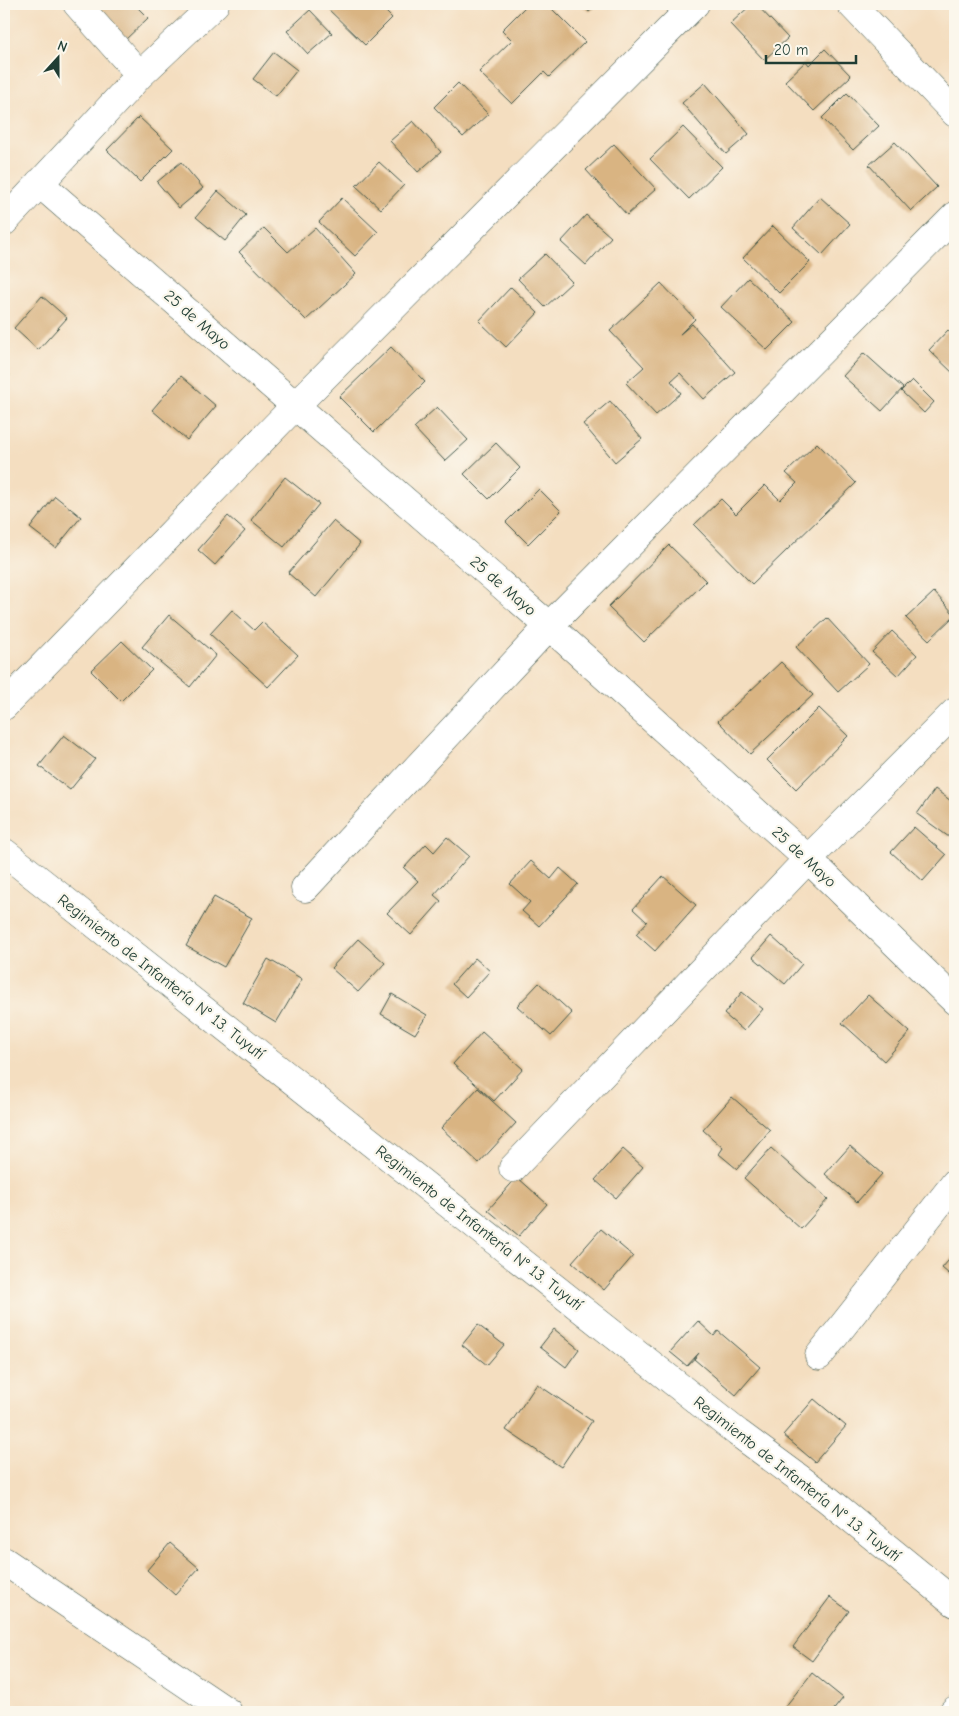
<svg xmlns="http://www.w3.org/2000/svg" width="959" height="1716" font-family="'Comic Neue',sans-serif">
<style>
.building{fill:#d9b482}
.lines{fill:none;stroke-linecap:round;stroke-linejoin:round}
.minor-casing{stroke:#3f5549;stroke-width:29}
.minor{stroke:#fff;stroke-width:28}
.labels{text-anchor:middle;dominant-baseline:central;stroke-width:4.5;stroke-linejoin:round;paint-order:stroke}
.street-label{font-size:16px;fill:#1f3d34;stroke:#fbf7ec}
</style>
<rect width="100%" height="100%" fill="#fbf7ec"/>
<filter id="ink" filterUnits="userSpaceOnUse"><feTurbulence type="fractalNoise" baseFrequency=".02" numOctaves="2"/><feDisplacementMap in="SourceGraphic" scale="10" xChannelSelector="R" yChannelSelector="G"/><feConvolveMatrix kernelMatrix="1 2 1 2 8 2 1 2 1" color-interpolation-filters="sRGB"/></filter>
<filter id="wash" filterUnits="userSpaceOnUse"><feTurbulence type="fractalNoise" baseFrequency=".0096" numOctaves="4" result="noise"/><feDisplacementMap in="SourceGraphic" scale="20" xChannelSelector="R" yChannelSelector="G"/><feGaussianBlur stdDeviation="1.12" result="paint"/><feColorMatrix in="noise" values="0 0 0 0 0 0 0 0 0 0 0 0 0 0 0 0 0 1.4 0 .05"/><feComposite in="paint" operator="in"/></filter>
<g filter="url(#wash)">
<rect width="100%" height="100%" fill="#f4dec0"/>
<g id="blocks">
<path class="building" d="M87 4H134L148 18 124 41Z
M323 4H378L392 18 365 45Z
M528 4H547L585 42 549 77 544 72 512 104 479 72 512 40 502 30Z
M581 4H598L589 12Z
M752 4H756L788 38 764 60 730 24Z
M310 10 332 33 308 54 287 31Z
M825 49 851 76 814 111 785 81 806 61 809 65Z
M274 52 297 70 276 96 253 79Z
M458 83 488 114 463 137 434 107Z
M705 83 749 134 726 154 682 103Z
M847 93 879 126 853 150 822 118Z
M139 117 173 149 140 182 107 150Z
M413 121 441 152 418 172 390 141Z
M683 127 722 167 689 199 650 159Z
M895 142 937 187 911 211 869 165Z
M614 144 656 189 627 215 586 170Z
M181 162 203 188 179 208 157 182Z
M379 162 404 185 381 209 356 186Z
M218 191 246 215 225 241 196 217Z
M820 197 850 224 822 255 793 228Z
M342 198 378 232 355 256 319 222Z
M586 215 611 237 586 265 561 242Z
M773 226 810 262 779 293 743 258Z
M264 228 288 252 315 228 356 274 306 320 239 252Z
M545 254 572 282 545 307 518 279Z
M748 278 795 322 767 350 721 307Z
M661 283 695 319 679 335 692 324 735 372 704 399 680 373 671 381 681 393 656 415 626 383 644 367 610 331Z
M511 287 538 313 506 347 479 321Z
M42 296 67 318 38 350 14 328Z
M948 330 955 337V375L929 350Z
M391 347 425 382 374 432 339 397Z
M864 353 903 388 882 411 843 376Z
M4 370 10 375 4 383Z
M181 376 216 406 187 440 152 410Z
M912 380 934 402 924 413 901 391Z
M610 401 642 439 615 462 583 424Z
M437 407 468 440 445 461 414 428Z
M496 443 520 468 489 499 464 474Z
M817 443 856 483 752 584 694 525 721 499 736 514 765 485 780 500 797 483 786 473Z
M285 477 319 504 284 547 251 520Z
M539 489 561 511 528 544 506 522Z
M55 496 81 517 56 548 30 528Z
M228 516 245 531 215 565 198 550Z
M333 521 360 544 316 597 288 573Z
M669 545 706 581 644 642 608 607Z
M934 592 955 615 929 640 906 618Z
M232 610 254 630 262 622 298 655 268 687 210 634Z
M169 615 216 655 190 687 142 647Z
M827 618 869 664 838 692 796 647Z
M892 631 917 655 898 676 872 652Z
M122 641 152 670 121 701 91 671Z
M781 662 813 695 750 754 718 721Z
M819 708 848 736 796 789 767 760Z
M64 735 95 759 70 790 39 766Z
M935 789 955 804V829L949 837 917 814Z
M914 827 946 855 923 881 891 852Z
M447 837 469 856 434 895 441 901 411 935 387 913 418 881 404 868 426 844 434 852Z
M531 861 551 879 560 868 578 884 539 926 522 911 530 902 510 884Z
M663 876 696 905 655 951 636 934 647 922 633 909Z
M214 897 252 918 224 967 186 946Z
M771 936 802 964 785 984 753 957Z
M358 939 385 963 358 992 331 968Z
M475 958 490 971 466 997 452 984Z
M268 959 302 979 276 1023 243 1003Z
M539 983 572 1013 551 1036 517 1006Z
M742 992 763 1009 744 1031 724 1014Z
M392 994 427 1015 415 1034 381 1014Z
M868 995 910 1032 884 1061 842 1023Z
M482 1032 523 1069 494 1101 453 1064Z
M478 1088 516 1123 479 1163 441 1128Z
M732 1097 770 1130 737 1169 719 1154 723 1148 703 1130Z
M850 1146 882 1174 857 1202 825 1174Z
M771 1148 828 1199 801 1229 744 1178Z
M623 1149 643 1167 616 1198 595 1180Z
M517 1177 547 1204 519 1236 488 1210Z
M601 1229 633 1256 604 1290 572 1262Z
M955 1253V1279L942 1268Z
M698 1321 714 1336 718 1331 760 1367 736 1395 694 1359 699 1353 687 1366 670 1352Z
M478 1325 504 1345 487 1365 462 1345Z
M554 1329 579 1349 566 1367 540 1347Z
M537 1384 592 1421 561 1467 506 1430Z
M814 1399 846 1426 815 1462 783 1435Z
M170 1543 199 1568 175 1595 147 1570Z
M830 1597 849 1611 812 1661 793 1647Z
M812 1673 843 1698 832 1712H781Z"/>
</g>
</g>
<g filter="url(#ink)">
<use href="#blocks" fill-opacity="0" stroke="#3f5549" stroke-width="1"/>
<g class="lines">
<g class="minor-casing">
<path id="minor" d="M77 4 140 75
M851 4 955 113
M39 183 549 626 808 859 955 1001
M4 222 140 75 215 4
M4 706 295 406 695 4
M4 852 738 1433 826 1498 955 1603
M305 888 549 626 955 216
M513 1168 808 859 955 712
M819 1356 955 1183
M4 1561 228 1712
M953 1712 955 1710"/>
</g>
<use href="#minor" class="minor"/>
</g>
</g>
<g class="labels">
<g class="street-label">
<text transform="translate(197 320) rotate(41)">25 de Mayo</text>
<text transform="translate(503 586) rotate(41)">25 de Mayo</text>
<text transform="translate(804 857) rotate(43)">25 de Mayo</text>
<text transform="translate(161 977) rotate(38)">Regimiento de Infantería N° 13. Tuyutí</text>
<text transform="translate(479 1228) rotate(38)">Regimiento de Infantería N° 13. Tuyutí</text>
<text transform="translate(797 1479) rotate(38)">Regimiento de Infantería N° 13. Tuyutí</text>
</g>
</g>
<rect width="959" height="1716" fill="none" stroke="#fbf7ec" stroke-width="20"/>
<g transform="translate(58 58) rotate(21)" stroke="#fbf7ec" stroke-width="4" paint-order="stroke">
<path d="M0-4L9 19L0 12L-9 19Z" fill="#1f3d34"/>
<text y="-8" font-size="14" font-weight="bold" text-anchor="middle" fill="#1f3d34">N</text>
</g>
<path d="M766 55v8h90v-8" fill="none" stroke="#1f3d34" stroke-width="2.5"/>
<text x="774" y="55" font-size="15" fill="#1f3d34" stroke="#fbf7ec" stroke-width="4" paint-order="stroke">20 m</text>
</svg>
